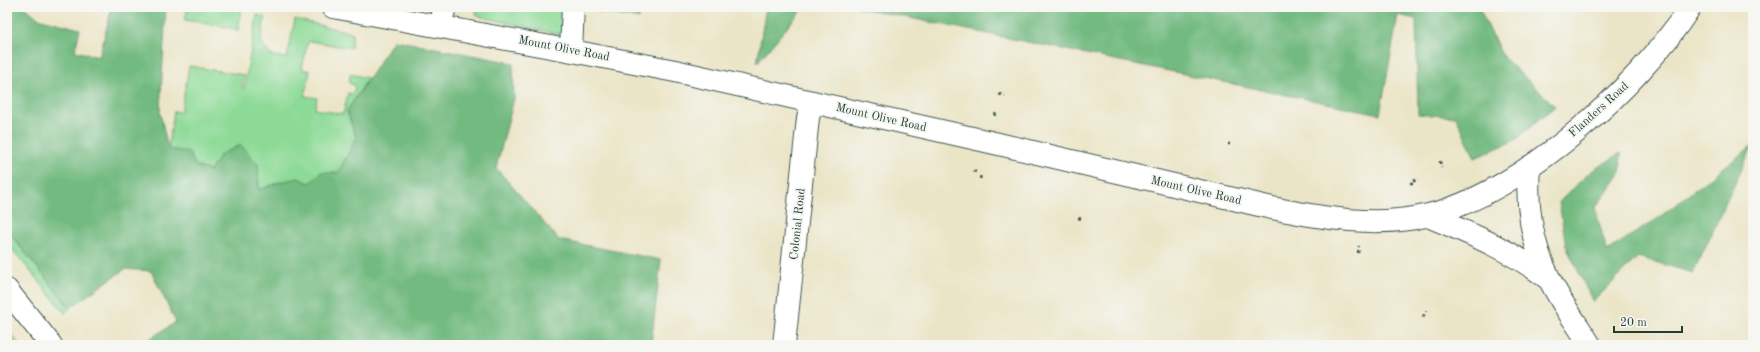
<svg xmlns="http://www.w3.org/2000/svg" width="1760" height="352" font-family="'Old Standard TT',serif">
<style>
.green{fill:#8dda97;stroke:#568c66}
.forest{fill:#72ba80;stroke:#487c5a}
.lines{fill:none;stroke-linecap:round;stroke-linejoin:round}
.minor-casing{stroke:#3e564a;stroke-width:24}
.major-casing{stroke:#3e564a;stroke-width:24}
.path{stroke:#3e564a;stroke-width:2.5;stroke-dasharray:3 3;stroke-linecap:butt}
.minor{stroke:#fff;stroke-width:22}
.major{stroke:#fff;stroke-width:22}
.labels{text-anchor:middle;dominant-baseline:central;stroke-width:4;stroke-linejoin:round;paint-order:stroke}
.street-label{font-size:12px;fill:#1f3d34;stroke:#f6f6f2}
</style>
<rect width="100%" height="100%" fill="#f6f6f2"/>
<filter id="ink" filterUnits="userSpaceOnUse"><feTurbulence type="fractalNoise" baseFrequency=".025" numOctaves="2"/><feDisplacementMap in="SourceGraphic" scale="8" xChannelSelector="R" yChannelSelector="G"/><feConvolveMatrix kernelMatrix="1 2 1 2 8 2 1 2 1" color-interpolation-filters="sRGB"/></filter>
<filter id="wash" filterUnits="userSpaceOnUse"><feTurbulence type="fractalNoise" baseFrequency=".012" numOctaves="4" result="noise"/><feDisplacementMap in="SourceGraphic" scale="16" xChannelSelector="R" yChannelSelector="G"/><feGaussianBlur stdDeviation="0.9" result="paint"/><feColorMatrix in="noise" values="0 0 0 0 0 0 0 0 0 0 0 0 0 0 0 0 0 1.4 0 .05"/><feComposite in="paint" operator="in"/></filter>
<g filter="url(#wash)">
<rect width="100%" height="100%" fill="#ebe5c7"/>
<path class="green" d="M188 7H238L241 10 238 31H236V29L185 20Z
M475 7H565L562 35 477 16Z
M257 15 265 17 261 41 270 55 287 58 295 19 353 33 351 48 309 41 308 44H307L302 69 310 71 305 96 317 98 315 109 343 114 348 93 352 94 355 88 354 85 349 83 350 74 368 78 347 111 356 138 338 173H321L310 184 280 182 259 191 258 164 221 154 211 171 196 166 168 149 174 111 181 112 189 66 244 75 242 88 244 89Z
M7 230 70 308 65 313 7 243Z
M7 329 20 345H7Z"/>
<path class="forest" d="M7 7H25L38 18 80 29 75 51 99 57 112 7H166L160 112 168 149 189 152 196 166 210 171 221 154 241 145 258 164 259 190 280 182 298 178 310 183 321 172 338 173 356 138 347 111 394 40 513 63 514 99 496 168 559 240 661 260 651 345H140L176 322 151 271 125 269 70 308 7 230Z
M598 7H641L639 19 598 12Z
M766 7H804L757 63Z
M856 7H1483L1480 10 1503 57 1555 106 1517 139 1475 158 1456 117 1418 114 1416 19 1398 15 1380 114Z
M1753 145 1693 273 1638 257 1593 302 1566 246 1559 202 1590 172 1621 153 1620 174 1595 208 1607 251 1657 219Z"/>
</g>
<g filter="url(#ink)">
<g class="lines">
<g class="minor-casing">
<path id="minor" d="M440 26 445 7
M571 50 573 7
M1529 167C1526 206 1532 245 1550 280 1561 303 1577 324 1590 345
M1428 216C1471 234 1513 251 1550 280
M784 345 808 118 812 102"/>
</g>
<g class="major-casing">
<path id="major" d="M333 7 567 50 675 71 990 142 1272 208C1322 218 1378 228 1429 215 1523 192 1638 88 1690 7
M7 290 51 345"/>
</g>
<path class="path" d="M999 94 1005 96
M995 116 996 112
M1228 144H1230
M1440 161 1441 168
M973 171 977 172
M980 179 981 175
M1410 183H1415L1414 180 1418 179
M1078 218 1082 219
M1358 253 1359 246
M1423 317 1426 311"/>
<use href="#minor" class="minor"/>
<use href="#major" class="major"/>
</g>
</g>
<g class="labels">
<g class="street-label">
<text transform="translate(564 49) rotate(11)">Mount Olive Road</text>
<text transform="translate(1599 110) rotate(-42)">Flanders Road</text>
<text transform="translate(881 118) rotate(13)">Mount Olive Road</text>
<text transform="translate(1196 191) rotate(13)">Mount Olive Road</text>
<text transform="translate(798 224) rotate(-84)">Colonial Road</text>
</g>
</g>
<rect width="1760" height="352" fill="none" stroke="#f6f6f2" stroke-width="24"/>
<path d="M1614 326v6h68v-6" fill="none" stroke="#1f3d34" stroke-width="2"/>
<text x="1620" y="326" font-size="12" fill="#1f3d34" stroke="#f6f6f2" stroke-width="3" paint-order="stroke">20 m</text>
</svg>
